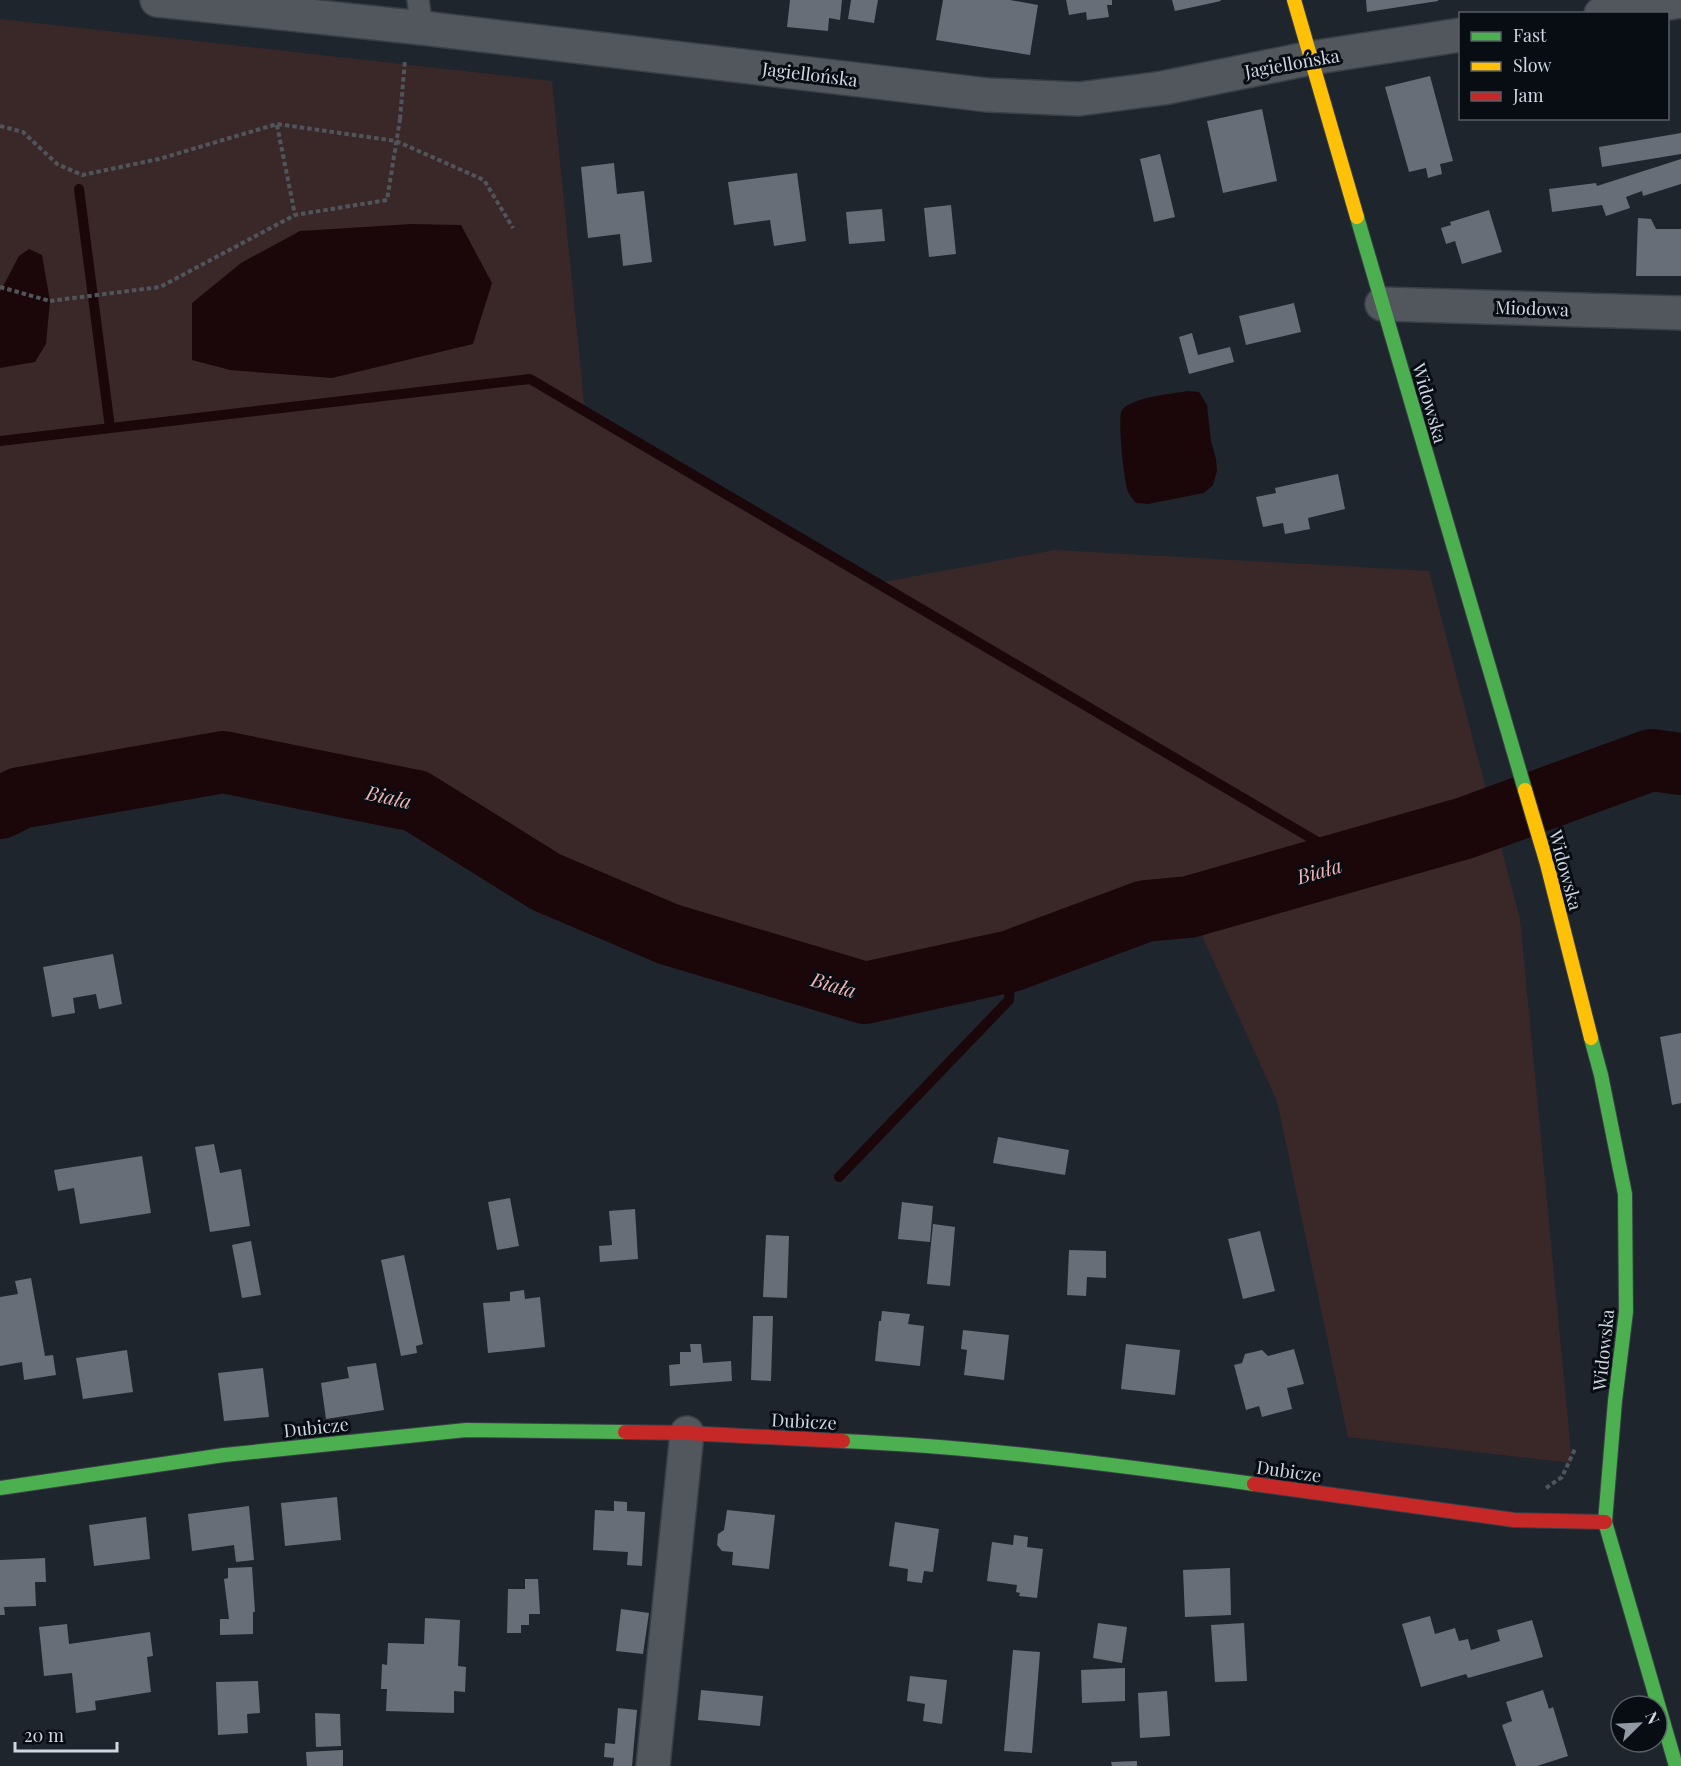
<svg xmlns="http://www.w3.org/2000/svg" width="1681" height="1766" font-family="'Playfair Display',serif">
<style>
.green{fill:#3a2829}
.water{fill:#1b070a}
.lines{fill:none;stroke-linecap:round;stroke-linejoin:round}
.stream{stroke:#1b070a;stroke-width:10}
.river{stroke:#1b070a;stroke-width:62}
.building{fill:#676e77}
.lane-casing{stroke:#393f46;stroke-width:24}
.street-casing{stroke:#393f46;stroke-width:36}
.fast-casing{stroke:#393f46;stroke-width:16}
.slow-casing{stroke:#393f46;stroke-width:16}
.jam-casing{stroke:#393f46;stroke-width:16}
.path{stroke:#50555b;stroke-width:4;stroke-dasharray:4.5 3;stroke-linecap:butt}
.lane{stroke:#52575e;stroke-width:21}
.street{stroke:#52575e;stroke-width:33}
.fast{stroke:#4caf50;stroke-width:14}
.slow{stroke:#ffc107;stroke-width:14}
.jam{stroke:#c62828;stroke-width:14}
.path-bridge{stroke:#50555b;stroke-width:4;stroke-dasharray:4.5 3;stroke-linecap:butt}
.labels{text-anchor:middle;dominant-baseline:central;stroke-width:6;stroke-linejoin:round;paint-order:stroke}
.street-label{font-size:18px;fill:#cfd7e2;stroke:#080d14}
.water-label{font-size:20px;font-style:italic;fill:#f1b4b3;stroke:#080d14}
</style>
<rect width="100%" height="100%" fill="#1e252d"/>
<path class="green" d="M0 19 552 81 585 412 878 583 1055 550 1429 571 1520 919 1572 1463 1348 1437 1277 1101 1189 907 1145 911 1011 961 865 993 668 934 546 882 416 801 223 762 20 798 0 808Z"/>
<path class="water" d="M411 224 461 225 492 283 473 344 332 378 230 370 192 360V303L241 263 300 231Z
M29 249 42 255 50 301 46 344 35 362 0 368V292L19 256Z
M1188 391 1199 392 1207 405 1211 441 1216 459 1217 471 1213 485 1204 493 1148 504 1136 503C1133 499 1130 496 1128 492 1124 481 1117 417 1122 410 1132 397 1172 394 1188 391Z"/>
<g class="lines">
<path class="stream" d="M79 189 110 428
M0 441 530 379 1350 861
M839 1177 1009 1000 1011 961"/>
<path class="river" d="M0 808 20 798 223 762 416 801 546 882 668 934 865 993 1011 961 1145 911 1189 907 1465 828 1651 760 1681 764"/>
</g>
<path class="building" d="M790 0H842L840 20 829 18 828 31 787 27Z
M851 0H878L874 23 848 19Z
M943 0H1010L1038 5 1030 55 936 40Z
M1066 0H1112V5H1107L1109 17 1087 20 1086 12 1069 15Z
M1172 0H1220L1221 1 1175 11Z
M1366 0H1438V1L1367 12Z
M1430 76 1453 161 1440 164 1442 174 1428 178 1426 168 1409 172 1385 87Z
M1262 109 1277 181 1223 193 1207 121Z
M1681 133V154L1602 167 1599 147Z
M1160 154 1175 217 1154 222 1140 159Z
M1681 159V184L1643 196 1642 191 1626 197 1630 208 1606 216 1602 205 1552 212 1549 189 1596 183 1597 186Z
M614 163 617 194 644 191 652 262 623 266 620 234 588 238 581 167Z
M797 173 806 241 774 246 770 220 734 225 728 182Z
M951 205 956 254 929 257 924 208Z
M882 209 885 241 849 244 846 212Z
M1489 210 1502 252 1462 264 1455 241 1446 244 1441 228 1451 225 1450 222Z
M1638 218 1651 219 1656 229H1681V276H1636Z
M1294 303 1301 332 1246 345 1239 316Z
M1192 333 1198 355 1230 347 1234 362 1189 374 1179 337Z
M1338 474 1345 509 1308 518 1310 529 1285 534 1283 523 1263 527 1256 497 1276 493 1275 488Z
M113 954 122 1004 99 1009 96 994 73 998 75 1013 52 1017 43 967Z
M1681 1033V1103L1672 1105 1660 1037Z
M998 1137 1069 1150 1065 1175 993 1163Z
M214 1144 220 1173 241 1169 250 1226 210 1232 195 1147Z
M142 1156 151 1213 80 1224 74 1188 58 1191 54 1170Z
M510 1198 519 1246 497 1250 488 1202Z
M902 1202 933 1206 930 1242 898 1239Z
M635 1209 638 1259 600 1262 599 1246 612 1245 609 1211Z
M933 1224 955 1227 950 1286 927 1284Z
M1260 1231 1275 1291 1243 1299 1228 1239Z
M766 1235 789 1236 787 1298 763 1297Z
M251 1241 261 1295 242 1298 232 1245Z
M1069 1250 1106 1251V1278L1087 1277 1086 1296 1067 1295Z
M404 1255 423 1344 416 1346 417 1353 401 1356 381 1260Z
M31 1278 45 1356 53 1355 56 1375 24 1380 22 1362 0 1366V1297L18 1294 15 1281Z
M524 1290 525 1299 540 1297 545 1347 488 1353 483 1303 510 1301V1292Z
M882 1311 910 1314 908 1324 924 1326 920 1366 875 1361 879 1321H881Z
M753 1316H773L771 1381 751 1380Z
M963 1330 1009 1335 1004 1380 964 1375 967 1350 961 1349Z
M690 1344H701L703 1363 731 1361 732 1381 670 1386 669 1365 680 1364V1352H691Z
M1126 1344 1180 1350 1175 1395 1121 1389Z
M1294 1349 1304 1384 1287 1388 1292 1409 1262 1417 1259 1406 1246 1410 1234 1365 1242 1363 1245 1354 1262 1350 1268 1356Z
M127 1350 133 1392 83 1399 76 1358Z
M376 1363 384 1410 326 1419 321 1383 349 1378 347 1367Z
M263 1368 269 1417 224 1421 218 1373Z
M337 1497 341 1540 285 1546 281 1503Z
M614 1501 627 1502V1511L645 1512 642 1566 627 1565 628 1552 593 1550 595 1510 614 1511Z
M249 1506 254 1560 236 1562 234 1545 192 1551 188 1514Z
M727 1510 775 1515 769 1569 732 1565 733 1552 722 1551 717 1545 718 1534 724 1530Z
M146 1517 150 1559 94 1566 89 1525Z
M895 1522 939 1529 933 1572 924 1571 922 1583 907 1581 908 1569 889 1566Z
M1014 1535 1028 1537 1027 1547 1043 1549 1037 1598 1019 1596 1020 1593 1016 1592 1017 1585 987 1581 992 1542 1013 1545Z
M45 1558 46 1582H35L36 1606 4 1607 5 1615H0V1560Z
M252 1567 255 1612H253V1634L220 1635V1619H229L224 1579 228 1578V1568Z
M1230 1568 1231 1615 1185 1617 1183 1570Z
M525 1579H538L540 1614H529V1625H521V1633H507L508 1589H525Z
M621 1609 649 1613 643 1654 616 1651Z
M1430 1616 1435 1634 1455 1628 1459 1641 1468 1639 1471 1650 1500 1641 1497 1630 1532 1620 1543 1657 1468 1678 1466 1674 1421 1687 1402 1624Z
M425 1618 460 1620 458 1666 466 1667 465 1692 454 1691V1713L386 1711 387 1689H381L382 1664 387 1665 388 1643 424 1644Z
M1098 1623 1127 1627 1122 1663 1093 1658Z
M1244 1623 1247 1681 1215 1682 1211 1625Z
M67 1624 69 1644 150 1632 153 1656 147 1657 151 1692 95 1701 96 1710 76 1713 72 1673 44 1676 39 1627Z
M1013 1650 1040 1652 1032 1753 1004 1751Z
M1125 1668V1701L1082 1703 1081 1670Z
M910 1676 947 1680 942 1724 923 1721 925 1704 907 1701Z
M258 1681 260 1713 247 1714 248 1733 218 1735 216 1682Z
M701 1690 763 1696 760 1726 698 1720Z
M1543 1690 1549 1709 1553 1707 1568 1756 1537 1766H1516L1502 1725 1512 1721 1506 1702Z
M1167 1691 1170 1736 1140 1738 1138 1693Z
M618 1708 637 1710 632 1766H613L614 1758 604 1757 605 1743 615 1744Z
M315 1713 340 1714 341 1746 316 1747Z
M343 1750V1766H307L306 1752Z
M1137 1761V1766H1112L1111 1762Z"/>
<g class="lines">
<g class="lane-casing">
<path id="lane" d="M418 0 422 28"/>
</g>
<g class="street-casing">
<path id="street" d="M157 0 422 28 987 95 1079 99 1163 88 1311 58 1460 35
M1601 14 1681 1
M1382 304 1681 313
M653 1766 687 1433"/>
</g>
<g class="fast-casing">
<path id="fast" d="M1357 217 1525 790
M1591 1038 1601 1075 1625 1194 1626 1312 1615 1401 1605 1522 1676 1766
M843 1441C981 1447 1118 1465 1254 1484
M0 1488 224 1455 466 1430 625 1432"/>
</g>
<g class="slow-casing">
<path id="slow" d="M1294 0 1357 217
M1525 790 1547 864 1591 1038"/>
</g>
<g class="jam-casing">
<path id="jam" d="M625 1432 687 1433 843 1441
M1254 1484 1514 1520 1605 1522"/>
</g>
<path class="path" d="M400 119 405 60
M277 125 295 215
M0 126 23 132 57 164 82 175 159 159 277 124 396 141 484 180 513 228
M0 287 50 301
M1546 1488 1562 1477 1575 1449"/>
<use href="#lane" class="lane"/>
<use href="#street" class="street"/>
<use href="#fast" class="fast"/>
<use href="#slow" class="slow"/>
<use href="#jam" class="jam"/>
<path class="path-bridge" d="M50 301 160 287 295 215 387 200 400 119"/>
</g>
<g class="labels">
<g class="street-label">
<text transform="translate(1292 63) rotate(-10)">Jagiellońska</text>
<text transform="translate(810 74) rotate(7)">Jagiellońska</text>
<text transform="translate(1532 308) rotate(2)">Miodowa</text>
<text transform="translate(1430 403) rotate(74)">Widowska</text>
<text transform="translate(1566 870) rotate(75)">Widowska</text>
<text transform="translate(1603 1350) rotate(-84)">Widowska</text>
<text transform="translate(804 1421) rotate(3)">Dubicze</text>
<text transform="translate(316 1427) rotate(-6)">Dubicze</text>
<text transform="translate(1289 1471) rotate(8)">Dubicze</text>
</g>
<g class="water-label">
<text transform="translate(389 796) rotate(13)">Biała</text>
<text transform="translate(1319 870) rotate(-16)">Biała</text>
<text transform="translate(834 984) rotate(16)">Biała</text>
</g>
</g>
<rect x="1459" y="12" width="210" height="108" fill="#080d14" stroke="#585e66" stroke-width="1.5"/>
<rect x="1471" y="32" width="30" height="9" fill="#4caf50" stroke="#585e66" stroke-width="1.5"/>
<text x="1513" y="42" font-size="18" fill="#cfd7e2">Fast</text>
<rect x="1471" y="62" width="30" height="9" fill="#ffc107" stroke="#585e66" stroke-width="1.5"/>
<text x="1513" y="72" font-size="18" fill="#cfd7e2">Slow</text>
<rect x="1471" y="92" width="30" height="9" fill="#c62828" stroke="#585e66" stroke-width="1.5"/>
<text x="1513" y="102" font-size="18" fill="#cfd7e2">Jam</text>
<g transform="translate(1639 1724) rotate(66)"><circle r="28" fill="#080d14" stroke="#585e66" stroke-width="1.5"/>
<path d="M0-4.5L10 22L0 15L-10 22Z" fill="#9199a3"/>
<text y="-9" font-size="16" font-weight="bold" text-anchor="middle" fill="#cfd7e2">N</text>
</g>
<path d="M15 1742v9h102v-9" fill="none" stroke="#cfd7e2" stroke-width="3"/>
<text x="24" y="1742" font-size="18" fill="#cfd7e2" stroke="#080d14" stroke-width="4.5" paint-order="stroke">20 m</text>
</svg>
